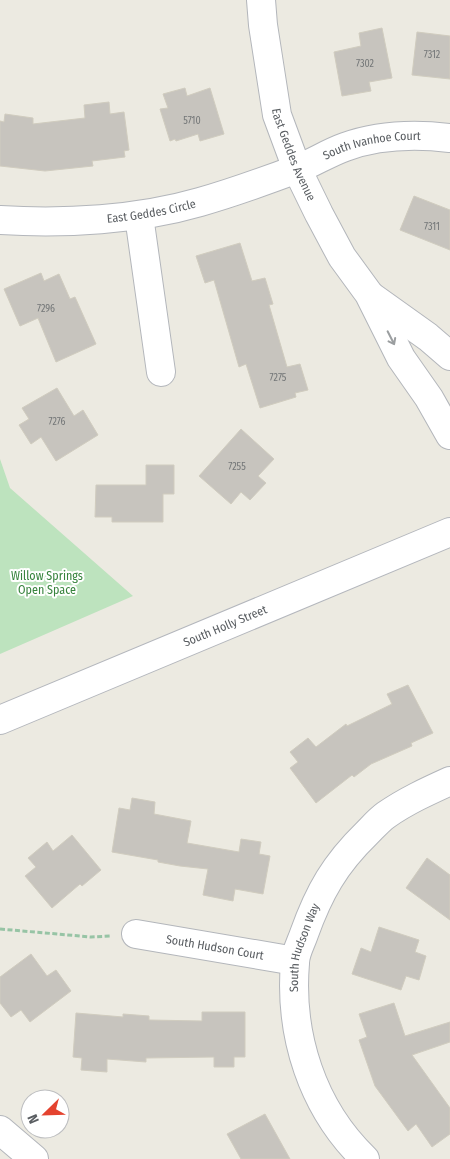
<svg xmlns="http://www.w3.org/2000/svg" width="450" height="1159" font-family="'Fira Sans Condensed',sans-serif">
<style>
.green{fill:#bde3be}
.building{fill:#c7c4be;stroke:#d0ccbf}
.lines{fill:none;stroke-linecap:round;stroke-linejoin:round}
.minor-casing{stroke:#b3b6bb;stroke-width:30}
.secondary-casing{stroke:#b4b7bd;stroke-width:30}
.path{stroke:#97c4a5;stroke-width:3;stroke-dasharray:5 2.5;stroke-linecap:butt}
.minor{stroke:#fff;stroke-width:28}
.secondary{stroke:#fff;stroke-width:28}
.oneway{stroke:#9b9ea0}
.labels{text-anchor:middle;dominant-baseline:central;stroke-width:4;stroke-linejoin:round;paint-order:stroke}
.number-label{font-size:10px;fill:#747778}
.street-label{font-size:12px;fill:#595d61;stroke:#fff}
.park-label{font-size:12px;fill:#37833d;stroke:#fff}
</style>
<rect width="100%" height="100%" fill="#eceae1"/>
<path class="green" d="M0 459 10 488 133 596 0 654Z"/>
<path class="building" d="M382 28 392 78 369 82 371 91 342 96 334 52 361 46 359 33Z
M417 32 450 36V79L412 75Z
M185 88 187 96 210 88 224 134 200 141 198 134 176 141 175 139 170 141 160 109 168 108 163 94Z
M109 102 110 114 124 112 129 150 124 151 125 157 92 161 93 166 45 171 0 166V121L4 122 5 114 33 118V124L85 118 84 105Z
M414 196 450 210V250L400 230Z
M240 243 252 281 265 278 273 304 269 305 287 367 300 364 308 390 295 393 296 397 260 408 246 364 239 367 214 280 205 283 196 256Z
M41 273 44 281 59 274 70 299 75 297 96 344 56 362 38 318 20 326 4 289Z
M57 388 74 416 83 410 98 435 56 461 41 437 31 444 19 425 29 419 22 408Z
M241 429 274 459 258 476 266 483 250 500 241 492 231 504 199 476Z
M146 465H174V494H163V522H112V517H95L96 485H146Z
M408 685 433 733 411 743 412 746 371 764 354 777 352 775 316 803 290 768 298 762 290 752 308 738 316 747 346 724 347 726 392 704 387 694Z
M132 798 155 802 154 814 191 821 187 843 239 852 241 839 261 842 259 854 270 856 263 894 235 889 233 901 203 895 208 869 180 866 158 862V860L112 852 119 808 130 810Z
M72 835 101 870 82 886 80 884 52 908 25 876 36 867 28 858 47 842 53 851Z
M427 858 450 875V920L406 888Z
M379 927 419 940 415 952 426 956 419 980 406 976 401 990 352 974 361 948 371 952Z
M31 954 47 976 56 970 71 991 30 1022 21 1010 11 1017 0 1003V977Z
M394 1003 405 1036 450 1022V1042L412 1055 450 1108V1134L432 1147 416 1124 408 1131 375 1086 359 1040 367 1037 359 1014Z
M202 1012H245V1057H234V1067H214V1057L146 1058V1062L107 1059V1072L81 1070 82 1058 73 1057 76 1013 123 1017V1014L149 1016V1020L202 1021Z
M265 1114 290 1159H241L227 1134Z"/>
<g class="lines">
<g class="minor-casing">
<g id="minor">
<path id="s1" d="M261 0 263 25 277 115 297 169 319 214 342 257 369 294 401 358 429 398 450 435"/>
<path d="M139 216 161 372"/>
<path id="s2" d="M0 220C64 224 138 220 200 202 232 193 265 181 297 169 313 163 328 153 345 147 378 135 416 134 450 138"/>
<path d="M372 297 428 337 450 356"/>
<path id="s3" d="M136 934 295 961"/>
<path d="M0 1130 34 1159"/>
<path id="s4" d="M365 1159C312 1108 289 1035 295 963 295 953 301 943 304 934 319 892 335 864 367 833 373 827 379 820 386 815 406 801 428 791 450 781"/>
</g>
</g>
<g class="secondary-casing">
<g id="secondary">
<path id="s5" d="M0 720 450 532"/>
</g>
</g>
<path class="path" d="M0 929 91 937 110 936"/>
<use href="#minor" class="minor"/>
<use href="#secondary" class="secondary"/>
</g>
<defs><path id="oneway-shaft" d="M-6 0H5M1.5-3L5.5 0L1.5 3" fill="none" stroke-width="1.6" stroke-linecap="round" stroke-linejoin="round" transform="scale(1.25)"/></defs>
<use class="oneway" href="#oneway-shaft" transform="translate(391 338) rotate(63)"/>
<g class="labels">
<g class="number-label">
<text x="432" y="55">7312</text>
<text x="365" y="64">7302</text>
<text x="192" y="121">5710</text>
<text x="432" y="227">7311</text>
<text x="46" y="309">7296</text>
<text x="278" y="378">7275</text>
<text x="57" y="422">7276</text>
<text x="237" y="467">7255</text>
</g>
<g class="street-label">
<text stroke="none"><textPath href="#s2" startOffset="384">South Ivanhoe Court</textPath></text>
<text stroke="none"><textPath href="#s1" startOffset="159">East Geddes Avenue</textPath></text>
<text stroke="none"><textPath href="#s2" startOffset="152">East Geddes Circle</textPath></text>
<text stroke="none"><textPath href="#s5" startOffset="244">South Holly Street</textPath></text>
<text stroke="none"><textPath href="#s3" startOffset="80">South Hudson Court</textPath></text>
<text stroke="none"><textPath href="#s4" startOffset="232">South Hudson Way</textPath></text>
</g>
<g class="park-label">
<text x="47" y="576">Willow Springs<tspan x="47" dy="14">Open Space</tspan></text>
</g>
</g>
<g transform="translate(45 1114) rotate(247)"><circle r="24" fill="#ffffff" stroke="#bdbec0"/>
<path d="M0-4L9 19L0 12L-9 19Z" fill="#e4432f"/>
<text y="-8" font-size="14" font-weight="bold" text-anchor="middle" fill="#595d61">N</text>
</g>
</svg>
